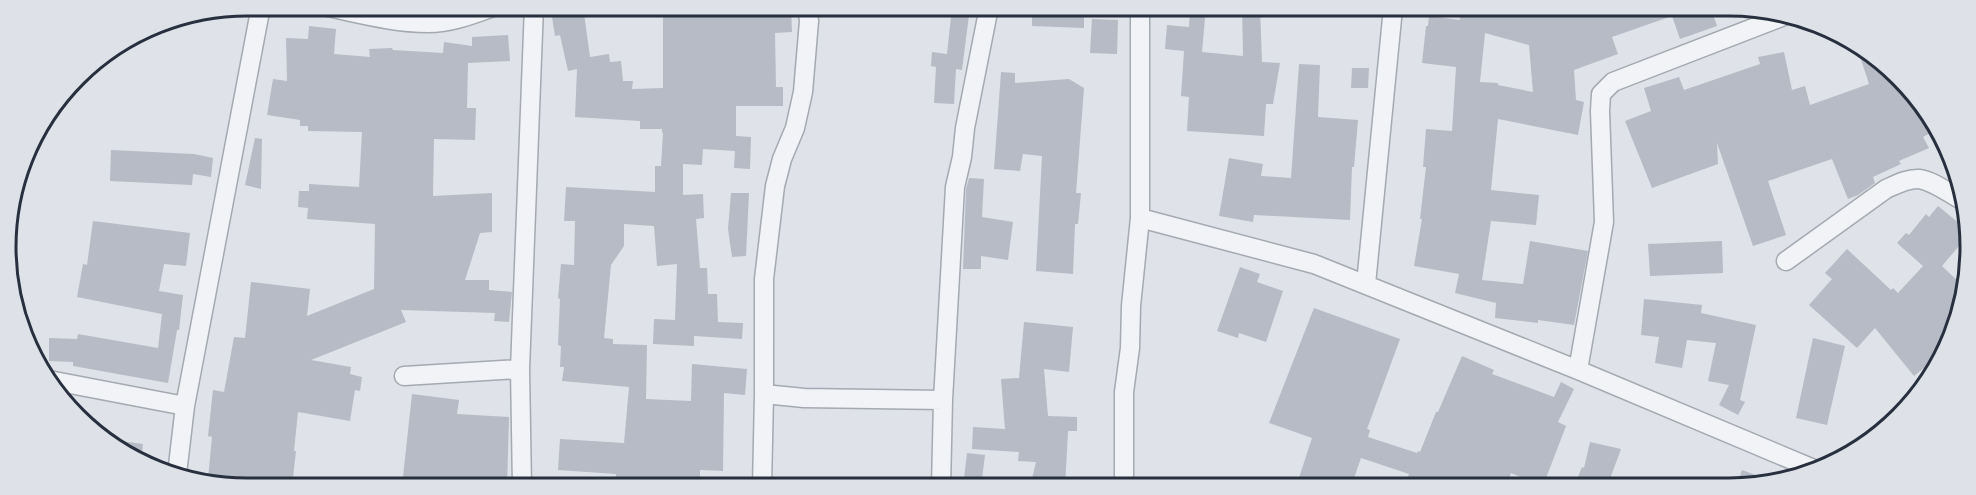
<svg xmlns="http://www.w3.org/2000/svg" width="1976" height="495" font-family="'PT Sans',sans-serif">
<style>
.building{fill:#b6bbc5;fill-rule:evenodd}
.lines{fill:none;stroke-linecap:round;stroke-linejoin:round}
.minor-casing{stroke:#a4a9b2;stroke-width:21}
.minor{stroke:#f1f3f6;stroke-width:18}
.rim{fill:none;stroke:#282f3f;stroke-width:3}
</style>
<rect width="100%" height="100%" fill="#dfe2e8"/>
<path class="building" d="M583 6 590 57 609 54 610 62 621 61 623 81H633L632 89 663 88V7H791L792 32 775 33 776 87H783V106H736V136L751 137 750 169 734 168 735 151 703 149 702 165 683 164V195L703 194 704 218 696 219 700 268H707L708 294H717L718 322 743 323 742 339 694 336V346L653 344 654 319 675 320 677 264 657 266 654 226 624 224V246L611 265 604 338 613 339V344L647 345 646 399 691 401 692 364 747 369 745 395 724 393 723 471 700 470V487H615L616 474 558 470 560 439 624 443 629 387 562 381 564 367H560L561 346 558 345 560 299 558 298 561 264 574 265 575 221H564L566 187 655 192V166H661L663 133H662V129H640V121L575 117 577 69 568 71 560 35 555 36 552 17 564 15 563 7Z
M952 7H970L962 70 956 69 954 104 934 103 936 67 931 66 932 52 947 54Z
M1032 7H1084V28L1032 26Z
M1190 7H1206L1202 52 1243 56 1242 7H1260L1262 62 1280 63 1273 104H1266L1264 136 1187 131 1189 97 1181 96 1184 51 1165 49 1167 25 1189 27Z
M1459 8H1711L1717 26 1680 39 1672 16 1612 37 1618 54 1574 70 1576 100 1584 102 1578 135 1498 119 1491 190 1539 195 1536 225 1491 221 1482 280 1523 284 1530 241 1588 251 1574 325 1538 320V323L1495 318 1496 303 1455 293 1459 274 1414 266 1422 219H1420L1426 167H1423L1426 129 1452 131 1456 67 1422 63 1426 26H1428L1429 16 1460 20ZM1485 33 1529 45 1533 92 1498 85V83L1480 82Z
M1092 19 1118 20 1117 54 1090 53Z
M309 26 336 29 334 54 370 57 369 49 392 48 393 50 443 53 444 42 472 46V37L508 35 510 61 468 63 467 108H476L475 140 434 139 433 196 492 193V232L480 233 465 280H489V290L512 292 509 322 494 321 495 313 401 310 406 322 311 360 351 367 350 374 362 377 360 391 355 390 350 421 298 412 294 451H296L292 487H265V485L208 479 212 437 208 436 213 390 224 392 234 337 245 338 251 282 310 289 307 316 374 289 375 224 307 219 308 208 298 207 299 191H309V184L359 187 362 132 308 131V126H300V120L267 115 273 79 287 81 286 38 308 39Z
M1856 44 1920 101 1935 130 1923 137 1929 148 1899 161 1901 164 1873 177 1875 183 1858 195 1848 199 1832 159 1768 181 1786 235 1753 246 1717 143 1718 164 1652 188 1625 121 1651 111 1644 88 1679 77 1684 90 1760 64 1758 57 1784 52 1792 90 1805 86 1810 105 1869 84Z
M1299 64 1320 65 1318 117 1358 120 1354 167H1352L1350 220 1254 215 1253 222 1219 216 1229 158 1263 164 1261 176 1291 178Z
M1352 68H1369L1368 88H1351Z
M1001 72 1015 73V83L1069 79 1084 88 1076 193H1081L1078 224H1075L1073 274 1036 271 1042 156 1023 154 1020 171 994 169Z
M255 138 262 139 261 189 245 185Z
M111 150 194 154 213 158 211 177 193 174 192 185 110 181Z
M969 178 984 179 982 217 1013 222 1008 260 981 256V269H963L966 189Z
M731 193H749L746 256 732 257 728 229Z
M1938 206 1965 228V239L1942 266 1964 287V291L1945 355 1936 367 1931 362 1914 376 1875 328 1857 348 1809 305 1832 279 1825 273 1847 249 1891 290 1893 288 1898 293 1923 266 1897 243 1906 233 1909 235 1926 214 1929 217Z
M93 221 190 233 186 266 164 264 159 291 183 295 179 330H177L168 383 73 366V362L49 361V338L77 339 78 334 158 348 162 314 77 297 83 264 87 265Z
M1722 241 1723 273 1650 276 1648 244Z
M1240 267 1260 274 1257 282 1283 291 1266 342 1239 333 1238 338 1217 331Z
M1644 299 1702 305 1701 313 1756 325 1740 400 1745 402 1738 415 1719 405 1729 385 1708 381 1716 343 1687 340 1682 368 1655 363 1659 337 1641 335Z
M1314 308 1400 339 1367 429 1370 430 1368 437 1417 453 1418 451 1420 452 1436 412H1438L1462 356 1494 370 1492 374 1554 397 1561 382 1574 389 1558 422 1566 426 1543 486 1511 473 1506 487H1404L1409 474 1361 458 1351 487H1296L1312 438 1269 423Z
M1024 322 1073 327 1069 372 1044 369 1048 416 1077 417V431H1068L1065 487H1030L1036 462 1018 461 1019 452 972 449 973 427 1005 429 1001 379 1019 378Z
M1813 338 1845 346 1827 425 1796 418Z
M412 394 459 400 457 414 509 417 507 487 402 486Z
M107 439 143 444 141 462 126 456Z
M1590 442 1621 449 1607 487H1574L1582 467 1584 468Z
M967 453 985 455 981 487H963Z
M1742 470 1775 482 1760 487H1736Z"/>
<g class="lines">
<g class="minor-casing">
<path id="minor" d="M323 6C358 13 393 23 428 23 452 23 474 14 496 6
M1140 218 1314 264 1578 370 1816 470
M1786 261 1886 189C1895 185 1908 178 1919 179 1934 181 1950 194 1963 201
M1366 284 1393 8
M1578 370 1604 222 1600 111 1601 94 1613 82 1784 16
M404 376 520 369
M49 380 185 406
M764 394 804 398 943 400
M177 474 185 406 261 6
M522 487 520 369 534 6
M762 487 764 394V279L775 186 782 159 795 128 803 92 809 21 807 7
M941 487 943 400 955 187 962 157 965 128 989 7
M1124 487V392L1130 348 1131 306 1140 218V7"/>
</g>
<use href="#minor" class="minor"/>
</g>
<path d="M0 0H1976V495H0ZM247 16H1729A231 231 0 0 1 1960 247V247A231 231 0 0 1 1729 478H247A231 231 0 0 1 16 247V247A231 231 0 0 1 247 16Z" fill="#dee1e7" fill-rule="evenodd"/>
<path class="rim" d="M247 16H1729A231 231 0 0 1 1960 247V247A231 231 0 0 1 1729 478H247A231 231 0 0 1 16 247V247A231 231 0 0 1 247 16Z"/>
</svg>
